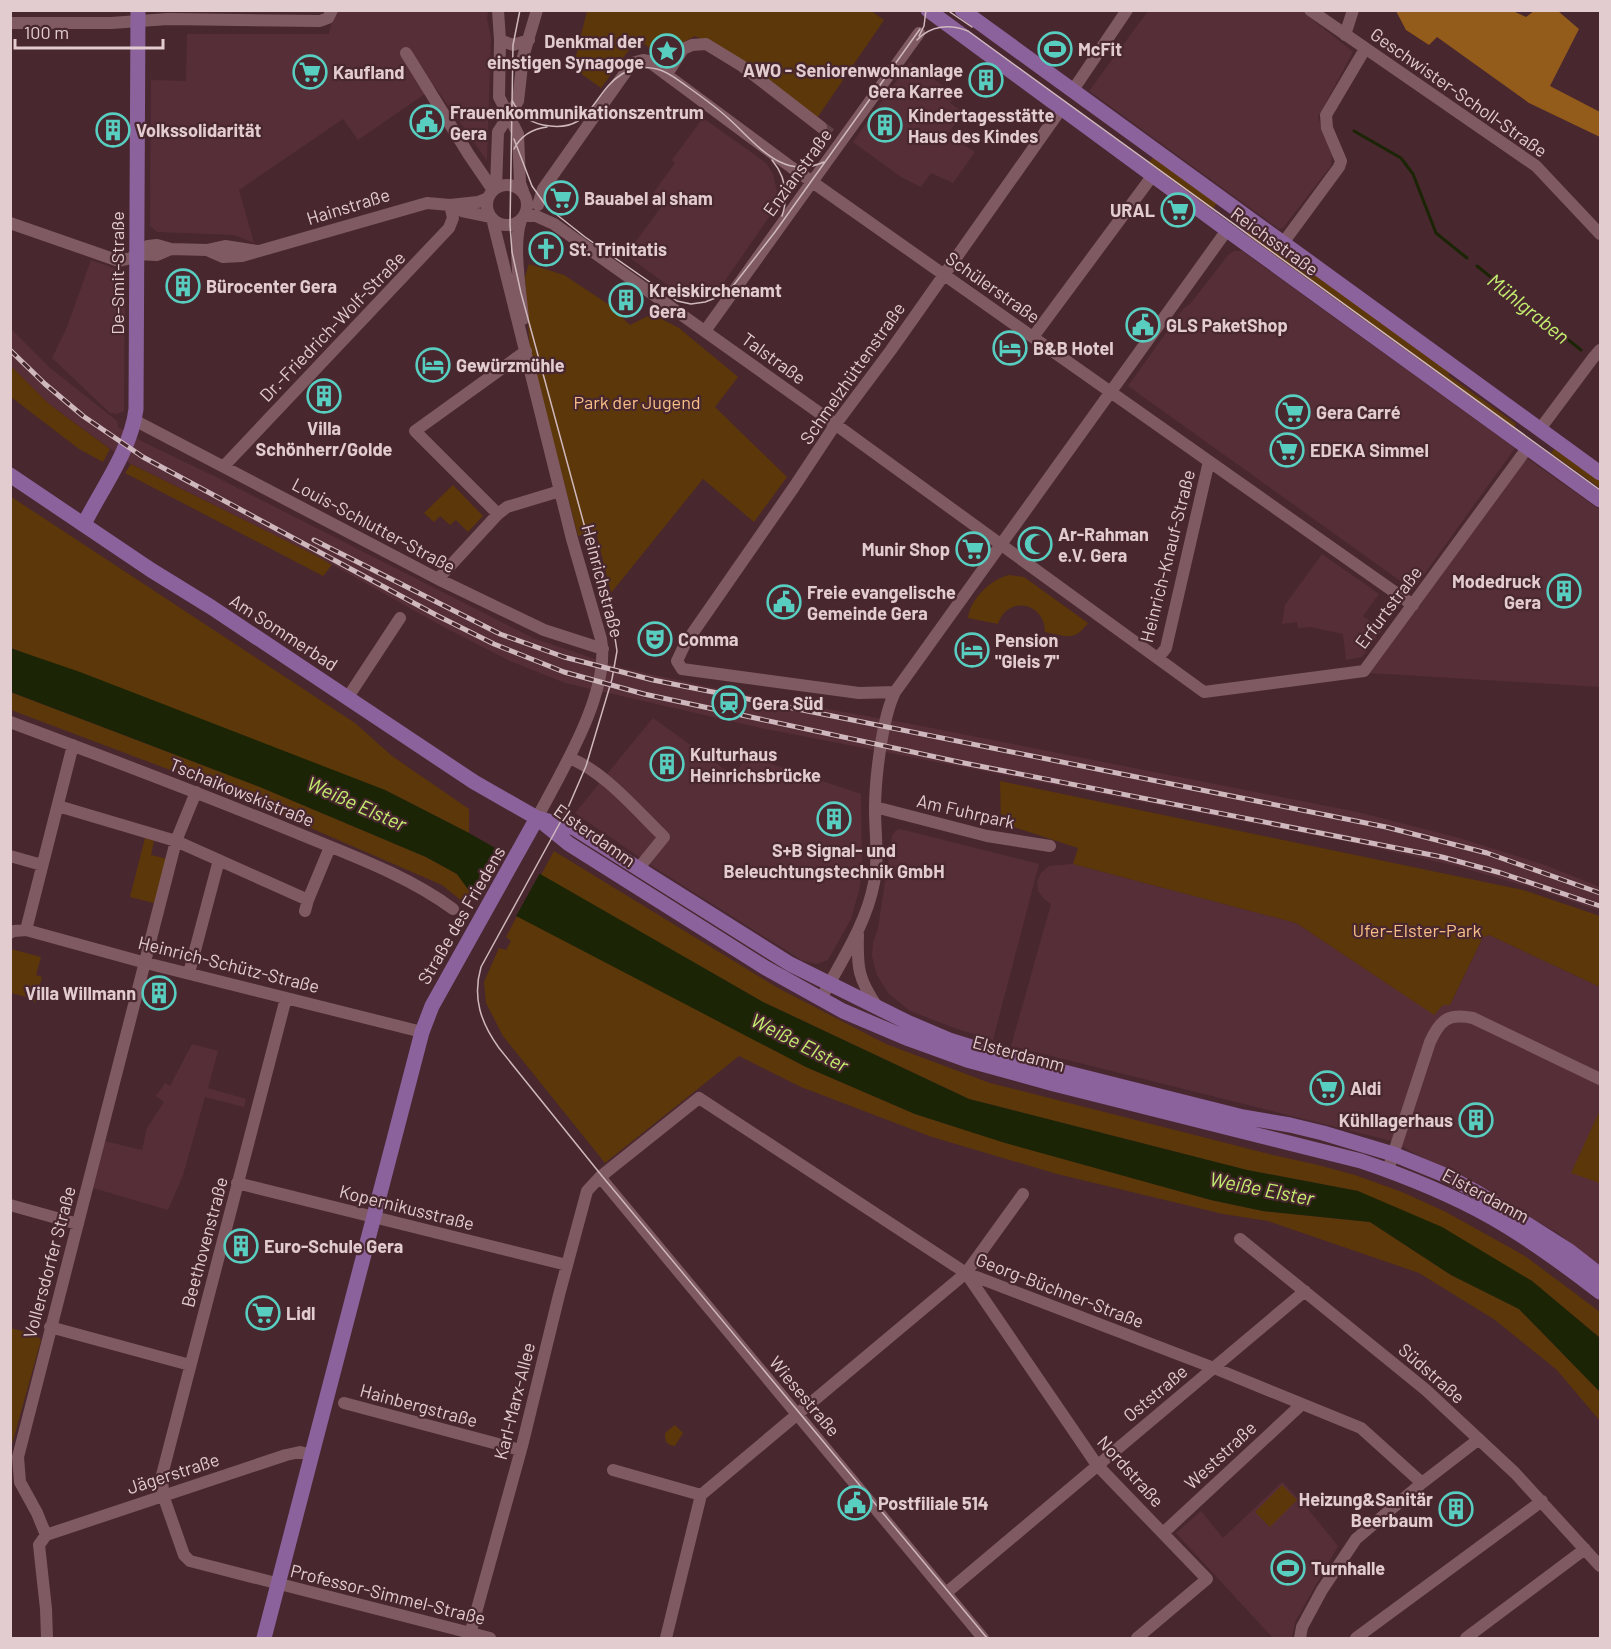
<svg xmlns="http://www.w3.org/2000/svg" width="1611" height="1649" font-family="Barlow,sans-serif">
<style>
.built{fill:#562e38}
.green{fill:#5c3709}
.forest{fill:#935c1a}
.water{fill:#1b2505}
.pier{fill:#48272f}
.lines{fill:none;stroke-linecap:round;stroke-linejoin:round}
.stream{stroke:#1b2505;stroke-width:3}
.minor-tunnel{stroke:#5f4047;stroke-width:12;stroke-dasharray:12 6;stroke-linecap:butt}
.minor{stroke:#7f5a62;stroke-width:12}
.major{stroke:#8c629d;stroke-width:15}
.tram{stroke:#cfb8bd;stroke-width:1.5}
.rail-casing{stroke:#cfb8bd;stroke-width:5}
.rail{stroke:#48272f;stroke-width:3;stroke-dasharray:9;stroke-linecap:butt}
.labels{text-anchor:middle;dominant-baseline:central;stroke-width:4.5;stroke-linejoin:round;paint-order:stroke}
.poi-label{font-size:18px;font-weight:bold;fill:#e2ccd0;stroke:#48272f;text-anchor:start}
.street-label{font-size:18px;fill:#e2ccd0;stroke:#48272f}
.park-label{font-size:18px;fill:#f9bf88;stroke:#48272f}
.water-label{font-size:20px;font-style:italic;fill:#c4ee6f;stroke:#48272f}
</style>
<rect width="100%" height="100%" fill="#48272f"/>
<path class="built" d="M334 11H488L487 19 491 37 487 161 435 87 358 140 343 119 239 190 254 243 234 235 157 232 150 226 151 80 186 81 187 34H329Z
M1148 11H1302L1353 52 1318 117 1332 156 1331 166 1283 228 1279 229 1089 91Z
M910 62 956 95 950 103 963 112 948 134 975 152 953 183 931 173 921 187 901 177 853 142Z
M703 118 766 163 773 174 778 196 776 207 722 285 711 293 696 296 677 292 626 255 664 203 652 195 675 163 672 160Z
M1234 251H1242L1515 448 1413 590 1128 386 1183 309 1191 303 1228 255Z
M91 260 125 272 124 411 117 414 110 413 52 358 67 327Z
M10 328 49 367 117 421 118 427 141 441 214 476 533 638 622 668 737 693 901 722 1362 813 1459 838 1545 865 1600 887V911L1537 889 1452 865 1354 843 761 728 565 683 510 661 440 625 317 556 131 464 49 404 11 366Z
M1527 458 1600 510V687L1370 673Z
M1322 554 1379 594 1363 616 1382 630 1362 657 1346 660 1343 634 1311 627 1298 628 1297 622 1282 624 1285 605Z
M653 718 724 769 737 773 745 755 861 794 862 872 859 891 851 919 828 960 817 964 803 961 655 868 575 813Z
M900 829 1039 864 993 1040 957 1029 910 1011 888 993 877 975 872 956 873 943 878 928 892 836 895 831Z
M1073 864 1296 923 1434 1014 1443 1005H1450L1483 937 1489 935 1600 987V1269L1558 1233 1392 1141 1011 1046 1051 904 1044 899 1038 891 1037 882 1041 873 1049 866Z
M192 1044 218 1051 208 1088 246 1099 244 1107 205 1097 183 1175 168 1210 93 1188 105 1141 142 1150 147 1128 164 1102 156 1096 165 1083 170 1086Z
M1282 1482 1308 1509 1338 1546 1295 1622 1292 1638H1273L1176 1533 1201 1511 1223 1538Z"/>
<path class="green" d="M870 10 884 20 815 121 712 44 695 36 682 43 670 62 637 39 601 88 573 68 587 11Z
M1156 153 1219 200 1210 213 1146 167Z
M1250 228 1452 370 1448 375 1516 424 1513 429 1246 235Z
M529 264 564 275 608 304 630 325 652 314 679 328 738 377 715 407 787 477 754 522 703 479 611 593 596 532 578 536 530 352 525 277Z
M11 366 49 404 110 449 103 462 79 449 11 397Z
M1555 448 1600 477V488L1551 453Z
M131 464 317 556 332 565 323 576 125 473Z
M453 485 483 516 468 532 456 520 450 525 440 516 434 522 424 513Z
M10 496 355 723 392 756 469 809V833L385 790 11 648Z
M1009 575 1024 577 1088 623C1074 642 1066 636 1045 632 1045 602 1007 595 998 624L968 618C971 598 990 580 1009 575Z
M10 692 260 787 426 857 457 874 470 892 468 906 442 885 283 816 194 779 11 710Z
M1000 781 1523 890 1600 916V987L1489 935 1483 937 1450 1005H1443L1434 1015 1296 923 1073 864 1078 848 1001 823Z
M145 838 154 841 151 855 168 859 154 903 130 897Z
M554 851 778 988 886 1044 990 1083 1273 1155 1318 1165 1355 1175 1402 1192 1446 1212 1525 1256 1600 1312V1338L1532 1281 1358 1191 1247 1170 969 1099 763 1002 541 875Z
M517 916 806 1067 915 1114 1003 1142 1211 1200 1263 1211 1370 1222 1451 1275 1519 1309 1600 1392V1421L1557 1370 1495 1320 1419 1273 1268 1221 1223 1214 1057 1174 932 1137 801 1087 739 1056 605 1163 503 1036 486 1003 484 982 499 948 506 950 511 941 506 937Z
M11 949 41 957 36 975 42 977 35 1003 30 998 11 993Z
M1600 1110V1183L1571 1173Z
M11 1328 36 1335 41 1340 11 1448Z
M675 1425 683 1433 675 1446C666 1445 665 1441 665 1433Z
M1282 1485 1297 1500 1270 1527 1255 1512Z"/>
<path class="forest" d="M1396 11H1513L1526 17 1534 11H1558L1579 29 1550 86 1600 112V137L1529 103 1437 37 1429 45 1406 30Z"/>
<path class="water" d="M10 648 80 672 385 790 469 833 763 1002 969 1099 1247 1170 1358 1191 1442 1227 1532 1281 1600 1338V1392L1519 1309 1451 1275 1370 1222 1263 1211 1211 1200 1002 1142 915 1114 806 1067 470 892 457 874 426 857 260 787 11 692Z"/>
<path class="pier" d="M506 851 541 871 515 918 478 900Z"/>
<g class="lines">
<path class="stream" d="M1354 131 1401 158 1413 174 1436 233 1467 258
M1477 266 1581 350"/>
<path class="minor-tunnel" d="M821 127 832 135"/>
<path class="minor" d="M498 10 500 40 499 97 518 134 520 183 523 191
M1310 10 1536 166 1600 234
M10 23H111L168 19 320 21 328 18 332 10
M1345 35 1353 10
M500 40 513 45 529 40
M406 53 469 155 493 190
M667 74 683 49 692 45 706 44 742 66 821 127
M1073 90 1127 10
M487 205a20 20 0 1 1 40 0a20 20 0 1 1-40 0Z
M496 188 498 132 518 101 523 57 537 10
M450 205 478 202 488 198
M538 205 543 189 632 63 643 60 648 61 791 167 1413 605
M524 216H536L554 224 828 419 1204 692 1364 671 1528 447
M492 218 572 539 601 639C611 692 561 772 537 818
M521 220C512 246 521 292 523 319
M10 223 119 261 131 258 148 246 157 245 171 249 207 250 225 246 257 251
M1283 243 1339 167 1341 161 1327 128 1326 115 1365 49
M207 250 223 257 242 256 427 203 450 205 462 211 491 217
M136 254 157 255 171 249
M705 331 919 33
M1033 337 1153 175
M134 420 438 579 544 630 603 649
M1540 429 1593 358 1600 350
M224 466 449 228 453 218 450 205
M498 514 415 431 526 351
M438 579 498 514 507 507 560 491
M1158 658 1166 648 1209 461
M895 692 859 693 682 669 677 661 685 644 794 487 835 425 891 350 1061 109
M348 697 400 618
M10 722C107 758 202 794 297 833 350 855 407 875 453 909
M569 758C603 770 638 812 664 837L638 869
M58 806 176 841 308 900 305 911
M875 807 987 836 1050 846
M10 856 42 865
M308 900 330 847
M26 930 146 963 422 1032
M10 933 14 931 26 930 73 745
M858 934C857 968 858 979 878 1008
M189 973 219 860
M286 998 162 1475 163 1495 184 1555 190 1561 490 1638
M821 999C841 961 866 925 874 883 879 858 875 834 875 809 875 780 882 718 895 692L1227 230
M1388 1170 1430 1042C1440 1020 1448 1013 1473 1018L1600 1079
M600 1177 983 1638
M237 1183 567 1265
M10 1205 78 1224
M1240 1239 1426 1390 1515 1473 1600 1566
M966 1273 1097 1465 1207 1579 1137 1638
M50 1327 190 1365
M344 1403 520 1450
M613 1470 701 1495
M1163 1533 1302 1404
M46 1535 286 1455 300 1452 312 1455
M946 1593 1305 1291
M47 1638 46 1609 39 1545 46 1535 37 1513 20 1482 18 1457 176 841 196 792
M469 1638 522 1446 559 1295 587 1191 600 1177 699 1098 966 1273 1214 1368 1361 1428 1422 1483
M666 1638 701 1495 966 1273 1023 1194
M1300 1638 1302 1627 1322 1590 1356 1539 1422 1483 1479 1439
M1356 1638 1542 1501
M1466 1638 1585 1549"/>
<path class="major" d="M928 10 1227 230 1600 500
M962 10 1600 473
M10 475 151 570 211 607 474 782 537 818 569 844 764 967 843 1011 909 1039 967 1060 1054 1084 1361 1161C1405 1176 1450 1194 1491 1217 1530 1239 1565 1265 1600 1292
M84 524C102 488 131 450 136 409L138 10
M537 818 574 828 790 964 909 1023 949 1040 1000 1056 1243 1117 1290 1125 1323 1133 1393 1154 1447 1176 1478 1193 1568 1250 1600 1275
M264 1638 422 1032 432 1006 537 818"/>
<path class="tram" d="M520 10 513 45 510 225 512 252 521 293 615 638 617 651 612 679 586 766 567 810 481 967C472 998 481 1023 499 1048L602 1176 987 1638
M947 10 972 27
M919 36 924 26 926 10
M917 40C931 25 950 24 968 31L1600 490
M512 100C518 113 528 122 543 125 593 135 591 93 622 74 633 67 644 66 657 69 669 72 678 80 688 87 702 97 716 107 728 118 757 144 782 181 824 162
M514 139 532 186 547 207 585 237 677 301 691 304 705 302 718 297 733 286 775 232 920 29
M514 149C521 135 532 129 547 127
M772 160C786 177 789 195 782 216"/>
<g class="rail-casing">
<path id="rail" d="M10 350 45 384 83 416 143 457 438 616 494 644 564 672 644 694 959 762 1442 857 1501 873 1600 906
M314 540 500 634 564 657 653 680 1386 827 1487 853 1600 893"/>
</g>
<use href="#rail" class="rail"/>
</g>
<defs>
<g id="stadium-ring" transform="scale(1.725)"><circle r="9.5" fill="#48272f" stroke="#58cec0" stroke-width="1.5"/><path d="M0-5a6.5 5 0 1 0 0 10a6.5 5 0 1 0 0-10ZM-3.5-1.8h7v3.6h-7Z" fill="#58cec0"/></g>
<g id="sight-ring" transform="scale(1.725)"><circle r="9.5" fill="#48272f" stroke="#58cec0" stroke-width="1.5"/><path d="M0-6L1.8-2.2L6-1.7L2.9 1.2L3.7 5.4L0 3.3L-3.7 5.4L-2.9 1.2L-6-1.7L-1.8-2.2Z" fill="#58cec0"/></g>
<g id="supermarket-ring" transform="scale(1.725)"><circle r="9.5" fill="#48272f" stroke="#58cec0" stroke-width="1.5"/><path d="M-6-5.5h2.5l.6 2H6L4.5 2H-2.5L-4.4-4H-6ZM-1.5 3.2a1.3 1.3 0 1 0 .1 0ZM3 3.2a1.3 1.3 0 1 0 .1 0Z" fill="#58cec0"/></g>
<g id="building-ring" transform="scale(1.725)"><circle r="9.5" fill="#48272f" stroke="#58cec0" stroke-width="1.5"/><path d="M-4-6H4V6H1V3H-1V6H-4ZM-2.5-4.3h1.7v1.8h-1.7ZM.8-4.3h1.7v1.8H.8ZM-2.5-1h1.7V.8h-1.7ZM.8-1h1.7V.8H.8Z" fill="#58cec0"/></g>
<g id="civic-ring" transform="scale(1.725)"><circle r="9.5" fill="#48272f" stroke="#58cec0" stroke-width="1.5"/><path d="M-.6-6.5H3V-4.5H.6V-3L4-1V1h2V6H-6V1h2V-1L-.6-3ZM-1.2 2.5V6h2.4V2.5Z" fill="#58cec0"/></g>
<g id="church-ring" transform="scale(1.725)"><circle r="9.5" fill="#48272f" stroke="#58cec0" stroke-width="1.5"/><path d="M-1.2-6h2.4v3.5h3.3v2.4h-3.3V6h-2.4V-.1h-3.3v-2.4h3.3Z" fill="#58cec0"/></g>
<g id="hotel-ring" transform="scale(1.725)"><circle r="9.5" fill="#48272f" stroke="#58cec0" stroke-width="1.5"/><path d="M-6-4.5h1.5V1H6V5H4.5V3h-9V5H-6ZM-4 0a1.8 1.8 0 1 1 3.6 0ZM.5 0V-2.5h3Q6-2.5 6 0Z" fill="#58cec0"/></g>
<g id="mosque-ring" transform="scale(1.725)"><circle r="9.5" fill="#48272f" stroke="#58cec0" stroke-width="1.5"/><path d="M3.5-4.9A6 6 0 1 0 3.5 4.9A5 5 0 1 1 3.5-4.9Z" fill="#58cec0"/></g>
<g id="theatre-ring" transform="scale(1.725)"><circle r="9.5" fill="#48272f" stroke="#58cec0" stroke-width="1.5"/><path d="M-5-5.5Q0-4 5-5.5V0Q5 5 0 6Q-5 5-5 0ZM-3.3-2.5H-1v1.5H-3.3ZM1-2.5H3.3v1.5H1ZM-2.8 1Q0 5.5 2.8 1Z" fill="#58cec0"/></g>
<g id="station-ring" transform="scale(1.725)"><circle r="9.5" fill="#48272f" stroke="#58cec0" stroke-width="1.5"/><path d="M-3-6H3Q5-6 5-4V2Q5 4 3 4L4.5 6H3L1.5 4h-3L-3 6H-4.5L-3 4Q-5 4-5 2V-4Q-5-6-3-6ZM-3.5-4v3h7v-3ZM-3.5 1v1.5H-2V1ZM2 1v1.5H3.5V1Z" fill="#58cec0"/></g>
</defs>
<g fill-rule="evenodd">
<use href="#stadium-ring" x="1055" y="49"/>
<use href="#sight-ring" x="667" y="51"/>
<use href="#supermarket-ring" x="310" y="72"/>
<use href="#building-ring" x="986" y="80"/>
<use href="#civic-ring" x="427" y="122"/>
<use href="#building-ring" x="885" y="125"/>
<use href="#building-ring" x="113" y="130"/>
<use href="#supermarket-ring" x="561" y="198"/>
<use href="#supermarket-ring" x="1178" y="210"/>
<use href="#church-ring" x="546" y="249"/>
<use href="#building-ring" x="183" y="286"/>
<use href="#building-ring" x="626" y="300"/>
<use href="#civic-ring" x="1143" y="325"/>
<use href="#hotel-ring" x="1010" y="348"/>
<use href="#hotel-ring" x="433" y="365"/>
<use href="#building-ring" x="324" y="396"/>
<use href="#supermarket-ring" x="1293" y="412"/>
<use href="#supermarket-ring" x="1287" y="450"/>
<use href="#mosque-ring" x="1035" y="544"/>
<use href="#supermarket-ring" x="973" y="549"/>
<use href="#building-ring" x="1564" y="591"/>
<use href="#civic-ring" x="784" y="602"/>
<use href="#theatre-ring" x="655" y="639"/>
<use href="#hotel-ring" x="972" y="650"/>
<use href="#station-ring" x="729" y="703"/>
<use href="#building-ring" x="667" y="764"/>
<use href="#building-ring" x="834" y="819"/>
<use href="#building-ring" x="159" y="993"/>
<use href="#supermarket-ring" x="1327" y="1088"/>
<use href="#building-ring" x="1476" y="1120"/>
<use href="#building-ring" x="241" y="1246"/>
<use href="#supermarket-ring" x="263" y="1313"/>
<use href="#civic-ring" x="855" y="1503"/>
<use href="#building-ring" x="1456" y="1509"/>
<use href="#stadium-ring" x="1288" y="1568"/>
</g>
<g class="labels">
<g class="poi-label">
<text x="644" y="41" text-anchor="end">Denkmal der<tspan x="644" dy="21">einstigen Synagoge</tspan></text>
<text x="1078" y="49">McFit</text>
<text x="963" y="70" text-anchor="end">AWO - Seniorenwohnanlage<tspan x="963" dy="21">Gera Karree</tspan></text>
<text x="333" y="72">Kaufland</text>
<text x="450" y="112">Frauenkommunikationszentrum<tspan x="450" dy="21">Gera</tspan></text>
<text x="908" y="115">Kindertagesstätte<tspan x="908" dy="21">Haus des Kindes</tspan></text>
<text x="136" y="130">Volkssolidarität</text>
<text x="584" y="198">Bauabel al sham</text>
<text x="1155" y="210" text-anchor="end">URAL</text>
<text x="569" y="249">St. Trinitatis</text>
<text x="206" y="286">Bürocenter Gera</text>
<text x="649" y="290">Kreiskirchenamt<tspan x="649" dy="21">Gera</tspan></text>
<text x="1166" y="325">GLS PaketShop</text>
<text x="1033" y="348">B&amp;B Hotel</text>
<text x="456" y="365">Gewürzmühle</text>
<text x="1316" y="412">Gera Carré</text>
<text x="324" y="428" text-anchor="middle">Villa<tspan x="324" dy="21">Schönherr/Golde</tspan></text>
<text x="1310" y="450">EDEKA Simmel</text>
<text x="1058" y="534">Ar-Rahman<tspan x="1058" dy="21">e.V. Gera</tspan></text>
<text x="950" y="549" text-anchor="end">Munir Shop</text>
<text x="1541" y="581" text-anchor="end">Modedruck<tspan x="1541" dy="21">Gera</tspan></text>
<text x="807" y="592">Freie evangelische<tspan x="807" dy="21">Gemeinde Gera</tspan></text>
<text x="678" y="639">Comma</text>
<text x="995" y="640">Pension<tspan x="995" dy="21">"Gleis 7"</tspan></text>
<text x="752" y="703">Gera Süd</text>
<text x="690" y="754">Kulturhaus<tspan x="690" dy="21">Heinrichsbrücke</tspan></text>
<text x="834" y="850" text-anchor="middle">S+B Signal- und<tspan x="834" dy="21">Beleuchtungstechnik GmbH</tspan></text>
<text x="136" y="993" text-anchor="end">Villa Willmann</text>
<text x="1350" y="1088">Aldi</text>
<text x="1453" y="1120" text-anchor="end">Kühllagerhaus</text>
<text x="264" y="1246">Euro-Schule Gera</text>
<text x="286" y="1313">Lidl</text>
<text x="1433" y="1499" text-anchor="end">Heizung&amp;Sanitär<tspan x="1433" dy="21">Beerbaum</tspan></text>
<text x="878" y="1503">Postfiliale 514</text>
<text x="1311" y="1568">Turnhalle</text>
</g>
<g class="street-label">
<text transform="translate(1459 92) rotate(35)">Geschwister-Scholl-Straße</text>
<text transform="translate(797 172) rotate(-54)">Enzianstraße</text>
<text transform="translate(348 206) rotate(-17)">Hainstraße</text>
<text transform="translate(1275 241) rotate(36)">Reichsstraße</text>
<text transform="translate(117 273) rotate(-90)">De-Smit-Straße</text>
<text transform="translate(993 287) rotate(35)">Schülerstraße</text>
<text transform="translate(332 326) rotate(-46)">Dr.-Friedrich-Wolf-Straße</text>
<text transform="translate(774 358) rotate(36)">Talstraße</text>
<text transform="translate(852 373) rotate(-55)">Schmelzhüttenstraße</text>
<text transform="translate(374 525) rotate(28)">Louis-Schlutter-Straße</text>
<text transform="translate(1167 556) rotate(-76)">Heinrich-Knauf-Straße</text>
<text transform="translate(603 581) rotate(75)">Heinrichstraße</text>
<text transform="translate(1388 607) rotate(-53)">Erfurtstraße</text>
<text transform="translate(284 632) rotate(33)">Am Sommerbad</text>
<text transform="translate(242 792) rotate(22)">Tschaikowskistraße</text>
<text transform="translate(966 811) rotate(13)">Am Fuhrpark</text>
<text transform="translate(595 835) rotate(35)">Elsterdamm</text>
<text transform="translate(461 915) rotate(-60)">Straße des Friedens</text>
<text transform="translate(229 964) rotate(14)">Heinrich-Schütz-Straße</text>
<text transform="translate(1019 1053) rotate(15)">Elsterdamm</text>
<text transform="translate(1486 1195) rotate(28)">Elsterdamm</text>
<text transform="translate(407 1207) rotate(14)">Kopernikusstraße</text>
<text transform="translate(204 1242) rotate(-75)">Beethovenstraße</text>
<text transform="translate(49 1262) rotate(-75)">Vollersdorfer Straße</text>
<text transform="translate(1060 1290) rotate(21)">Georg-Büchner-Straße</text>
<text transform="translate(1432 1373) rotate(41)">Südstraße</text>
<text transform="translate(1155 1393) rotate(-40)">Oststraße</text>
<text transform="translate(805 1396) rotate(50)">Wiesestraße</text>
<text transform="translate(514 1401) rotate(-76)">Karl-Marx-Allee</text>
<text transform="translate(419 1405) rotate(15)">Hainbergstraße</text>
<text transform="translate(1220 1455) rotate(-43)">Weststraße</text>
<text transform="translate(1131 1471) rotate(48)">Nordstraße</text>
<text transform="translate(173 1473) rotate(-18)">Jägerstraße</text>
<text transform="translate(388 1594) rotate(14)">Professor-Simmel-Straße</text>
</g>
<g class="park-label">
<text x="637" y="402">Park der Jugend</text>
<text x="1417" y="930">Ufer-Elster-Park</text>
</g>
<g class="water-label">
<text transform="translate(1529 308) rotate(39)">Mühlgraben</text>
<text transform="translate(357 803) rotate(24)">Weiße Elster</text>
<text transform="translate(800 1042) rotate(27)">Weiße Elster</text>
<text transform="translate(1262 1188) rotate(11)">Weiße Elster</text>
</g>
</g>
<rect width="1611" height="1649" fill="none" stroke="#e2ccd0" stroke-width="24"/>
<path d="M15 39v9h148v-9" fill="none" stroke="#e2ccd0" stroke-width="3"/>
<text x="24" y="39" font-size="18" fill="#e2ccd0" stroke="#48272f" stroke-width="4.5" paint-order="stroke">100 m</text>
</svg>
